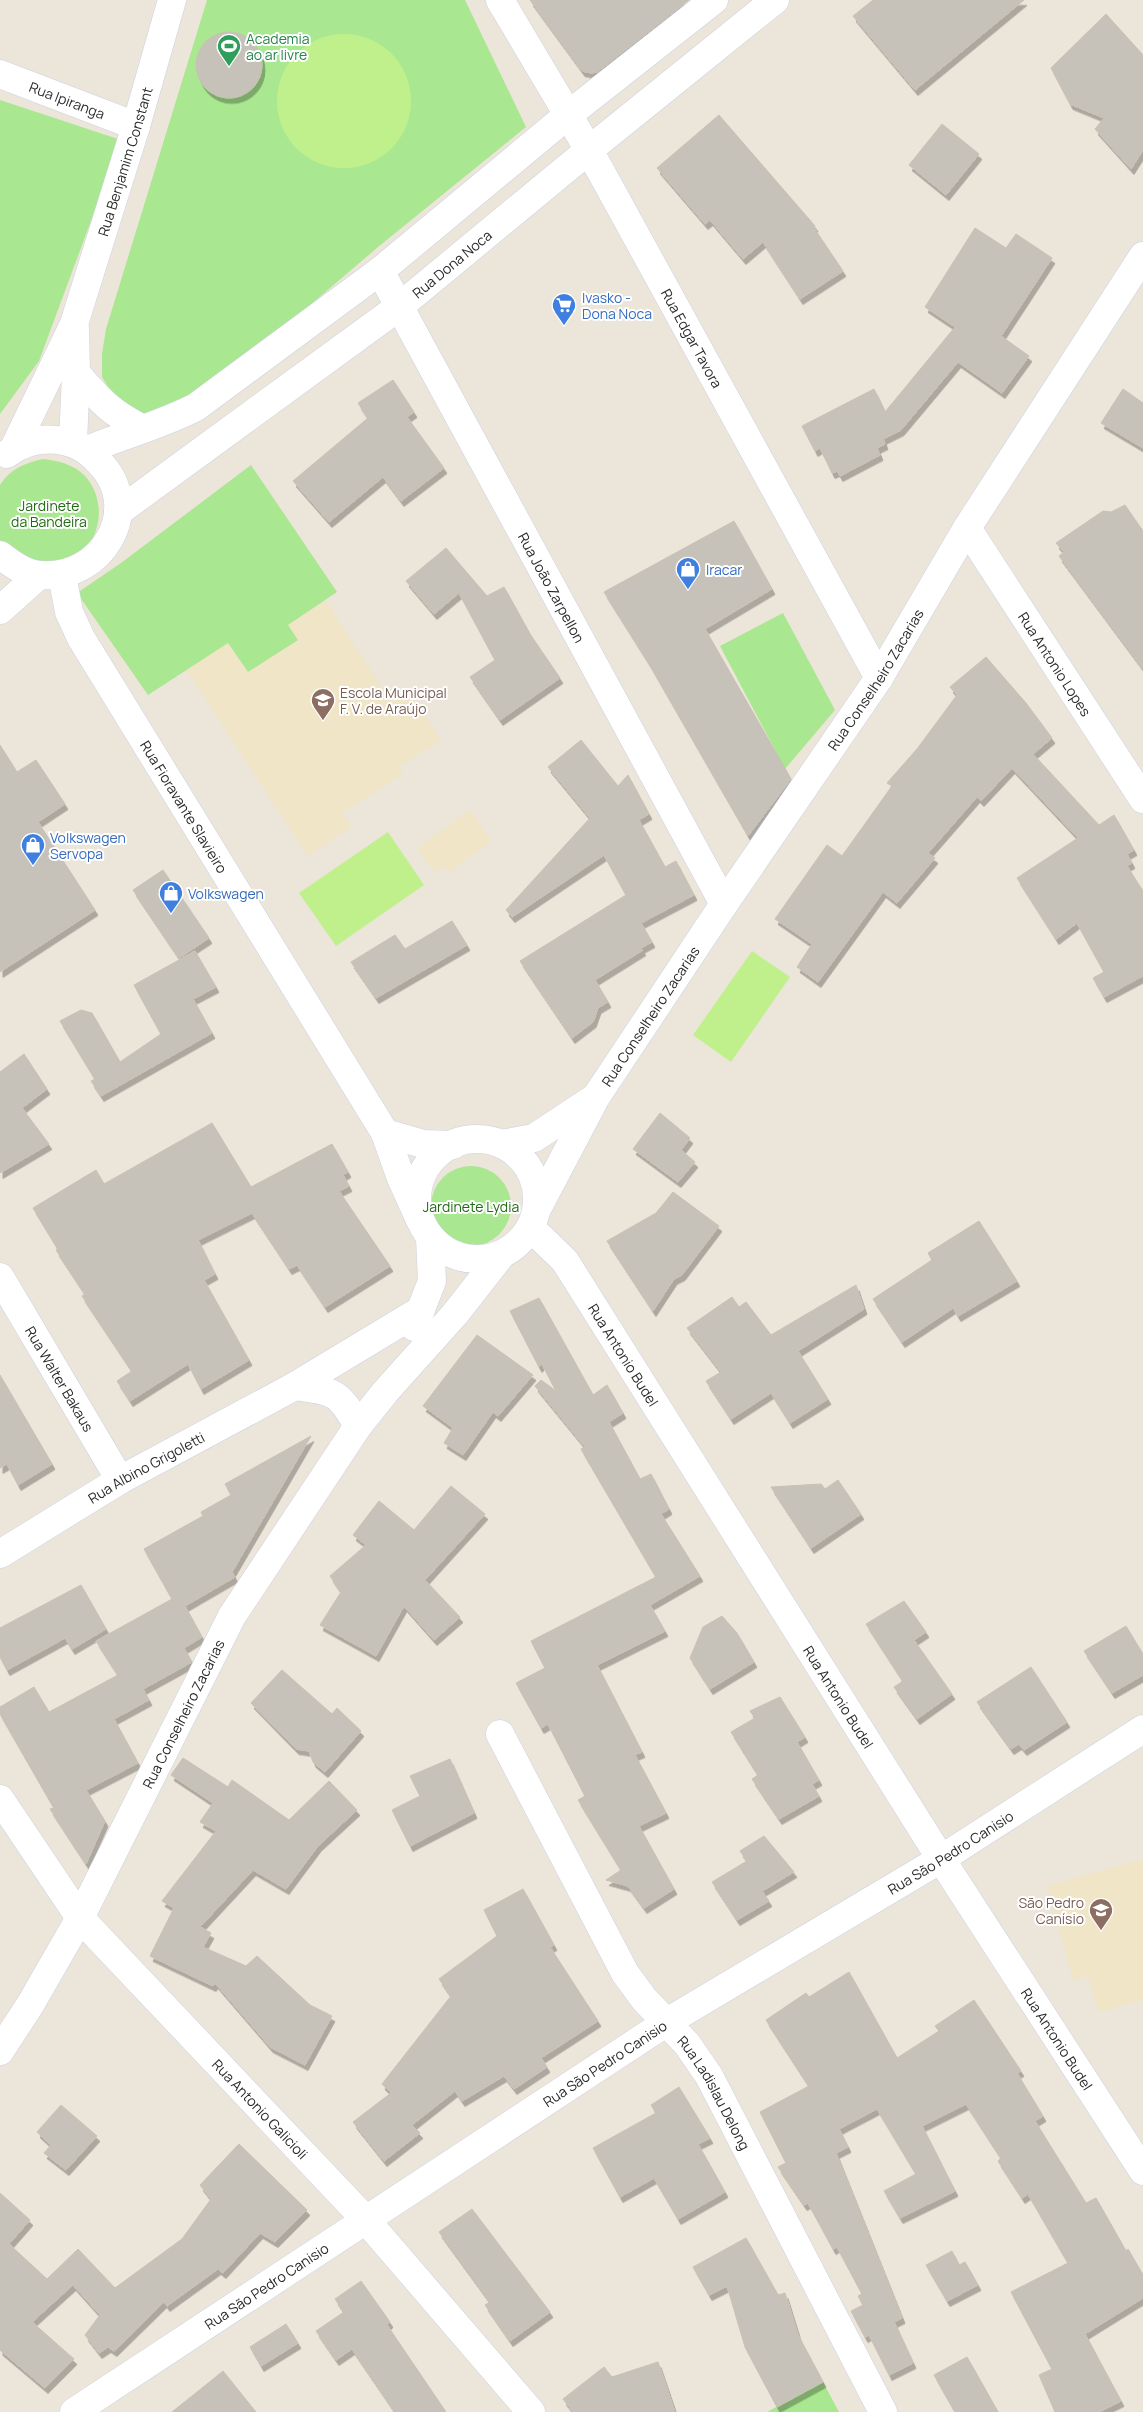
<svg xmlns="http://www.w3.org/2000/svg" width="1143" height="2412" font-family="Manrope,sans-serif">
<style>
.education{fill:#f0e5c7}
.green{fill:#aae791}
.pitch{fill:#c0f08c}
.building{fill:#c7c2b9;stroke:#c8c1b3;filter:url(#shadow)}
.lines{fill:none;stroke-linecap:round;stroke-linejoin:round}
.street-casing{stroke:#ced1e3;stroke-width:29}
.secondary-casing{stroke:#ced1e3;stroke-width:29}
.street{stroke:#fff;stroke-width:28}
.secondary{stroke:#fff;stroke-width:28}
.labels{text-anchor:middle;dominant-baseline:central;stroke-width:4;stroke-linejoin:round;paint-order:stroke}
.leisure-label{font-size:14px;fill:#27864d;stroke:#fff;text-anchor:start}
.street-label{font-size:14px;fill:#292929;stroke:#fff}
.shop-label{font-size:14px;fill:#366cbe;stroke:#fff;text-anchor:start}
.park-label{font-size:14px;fill:#216a14;stroke:#fff}
.education-label{font-size:14px;fill:#785e54;stroke:#fff;text-anchor:start}
</style>
<defs>
<filter id="shadow"><feDropShadow dx="3" dy="5.5" stdDeviation="0" flood-color="#0004"/></filter>
</defs>
<rect width="100%" height="100%" fill="#ece5d9"/>
<path class="education" d="M326 601 391 701 408 691 441 740 399 767 403 774 343 813 351 827 308 856 186 670 228 643 248 672 297 639 288 625Z
M470 810 492 841 448 873 443 866 434 872 417 848Z
M1143 1859V2000L1099 2012 1088 1976 1073 1980 1047 1886Z"/>
<path class="green" d="M207 0H465L526 127 378 247 220 382 156 416 134 412 117 402 102 377V354L106 329Z
M0 100 121 140 39 361 0 414Z
M43 459C58 461 74 464 85 476 106 499 103 539 76 557 67 563 53 564 43 567L0 542V485C10 469 25 463 43 459Z
M251 465 337 592 288 625 298 640 248 672 228 643 148 695 77 593 121 563Z
M783 613 835 710 785 769 720 646Z
M431 1206a40 40 0 1 1 80 0a40 40 0 1 1-80 0Z
M823 2382 839 2412H767Z"/>
<path class="pitch" d="M277 101a67 67 0 1 1 134 0a67 67 0 1 1-134 0Z
M388 832 424 885 336 946 299 893Z
M752 951 790 977 731 1062 693 1035Z"/>
<path class="building" d="M530 0H689L597 72 591 73 582 71Z
M873 0H1024L915 90 853 16Z
M1106 14 1143 55V150L1131 169 1095 129 1104 118 1070 104 1051 68Z
M196 65a33 33 0 1 1 66 0a33 33 0 1 1-66 0Z
M719 115 815 226 814 228 843 271 800 299 763 242 743 259 710 220 705 224 657 168Z
M942 124 979 154 946 195 909 165Z
M975 228 1006 248 1016 234 1052 258 1001 336 1029 356 1002 393 958 362 901 430 883 439 885 444 877 448 880 455 840 476 837 471 832 473 820 448 815 451 802 426 874 389 885 412 955 327 925 307Z
M393 380 414 412 407 417 444 468 401 501 383 477 329 522 293 481 368 418 358 403Z
M1123 389 1143 403V448L1101 423Z
M1125 505 1143 531V669L1059 556 1064 552 1056 543 1103 511 1111 512Z
M734 521 772 589 705 629 791 779 748 836 648 662 604 592Z
M446 548 487 596 504 587 530 634 560 678 500 720 470 677 495 660 459 593 434 614 406 581Z
M986 657 1026 703 1052 738 1033 754 1099 825 1114 815 1134 850 1127 854 1132 863 1127 866 1143 891V976L1104 997 1093 978 1104 972 1077 923 1056 939 1017 878 1078 838 1012 768 981 801 977 797 928 853 935 858 897 903 883 892 818 982 797 967 812 944 775 919 827 845 842 856 892 786 887 783 917 749 957 695 950 687Z
M581 740 618 786 628 775 649 814 639 820 665 867 676 861 694 895 641 923 652 942 641 948 643 950 595 980 608 1002 598 1008 593 1022 572 1038 520 961 626 895 604 855 512 917 506 910 590 818 548 767Z
M0 745 17 772 36 760 65 804 38 822 95 910 0 972Z
M163 870 209 938 179 958 133 890Z
M452 921 467 945 376 998 351 962 395 935 405 949Z
M195 951 216 987 193 999 212 1033 101 1096 91 1081 95 1079 60 1021 81 1010 92 1013 120 1062 161 1034 134 985Z
M24 1054 47 1089 22 1108 49 1144 0 1173V1072Z
M660 1113 690 1138 681 1150 695 1162 678 1182 633 1149Z
M212 1123 251 1187 332 1144 348 1172 343 1175 349 1186 339 1191 390 1266 325 1307 297 1265 289 1269 252 1213 198 1240 215 1274 204 1280 249 1360 201 1389 188 1364 130 1401 117 1381 132 1371 82 1296 85 1294 56 1250 58 1249 33 1208 96 1170 104 1184Z
M673 1192 719 1226 682 1275 674 1279 653 1311 607 1241 656 1213Z
M979 1221 1017 1281 958 1316 953 1308 902 1342 873 1299 932 1260 928 1253Z
M856 1285 864 1309 798 1351 828 1399 790 1423 771 1393 731 1419 706 1381 721 1372 687 1328 732 1297 739 1307 746 1302 771 1335Z
M539 1298 593 1395 607 1385 623 1413 609 1422 640 1479 651 1474 669 1509 661 1514 700 1576 650 1605 665 1631 597 1665 642 1752 635 1755 666 1813 639 1826 674 1889 644 1908 628 1886 606 1880 621 1870 578 1800 585 1796 548 1724 541 1728 516 1683 545 1668 531 1641 656 1577 581 1449 585 1447 535 1386 541 1380 556 1391 542 1364 539 1367 510 1311Z
M477 1335 533 1375 498 1416 493 1412 463 1455 444 1443 453 1428 423 1406Z
M0 1375 52 1464 18 1485 7 1464 0 1468Z
M311 1436 232 1572 235 1577 185 1606 202 1637 184 1648 192 1662 143 1689 149 1700 114 1719 138 1763 86 1790 105 1821 86 1864 50 1809 54 1808 0 1714V1707L34 1687 49 1712 118 1675 96 1641 172 1599 144 1549 203 1516 201 1512 231 1495 225 1484Z
M838 1480 861 1514 811 1548 771 1487 821 1484 825 1489Z
M451 1486 485 1514 425 1580 460 1617 434 1640 404 1606 376 1656 320 1625 341 1592 330 1576 366 1545 353 1535 379 1501 414 1530Z
M81 1585 106 1629 72 1649 65 1638 7 1670 0 1657V1628Z
M904 1601 926 1632 914 1640 952 1694 917 1719 894 1687 903 1681 866 1624Z
M722 1616 737 1633 754 1662 710 1689 690 1658 703 1627Z
M1126 1626 1143 1654V1675L1112 1693 1084 1651Z
M1031 1667 1067 1722 1024 1750 1019 1744 1011 1749 977 1702Z
M282 1670 332 1714 337 1708 361 1731 325 1772 313 1762 309 1751 296 1749 251 1703Z
M780 1697 805 1737 797 1742 819 1780 812 1784 819 1796 779 1819 752 1779 758 1775 731 1732 755 1718 750 1711Z
M183 1758 228 1787 232 1780 289 1820 329 1781 357 1810 318 1846 286 1889 253 1870 200 1927 211 1933 203 1947 246 1966 257 1956 310 2005 332 2016 305 2065 270 2047 215 1983 213 1986 150 1956 174 1908 162 1901 216 1831 200 1822 213 1803 171 1775Z
M450 1759 474 1813 410 1846 392 1810 420 1796 410 1776Z
M764 1836 794 1872 762 1891 769 1901 737 1920 712 1882 747 1861 740 1851Z
M523 1889 554 1945 550 1947 598 2021 541 2058 547 2067 514 2089 504 2076 462 2101 455 2091 412 2125 420 2133 384 2161 353 2122 391 2093 382 2084 451 1996 439 1979 497 1936 484 1910Z
M849 1972 897 2058 939 2031 935 2026 974 2000 1021 2071 1017 2073 1043 2116 1035 2121 1086 2203 1096 2198 1126 2251 1128 2249 1143 2275V2298L1085 2334 1121 2401 1099 2412H1055L1039 2375 1052 2369 1011 2292 1068 2263 1028 2194 1022 2198 998 2161 1001 2158 966 2104 922 2126 955 2191 900 2218 884 2191 916 2174 877 2109 839 2129 848 2147 836 2153 902 2318 894 2322 913 2363 889 2375 869 2335 865 2337 851 2311 863 2305 858 2296 862 2294 837 2247 833 2249 808 2203 804 2205 778 2167 786 2163 760 2112 809 2086 766 2020 806 1993 809 1997Z
M679 2087 710 2138 698 2144 725 2192 678 2219 654 2178 620 2197 593 2148 656 2113 651 2105Z
M61 2105 97 2136 66 2170 44 2153 51 2145 37 2132Z
M239 2144 307 2210 275 2242 260 2233 223 2273 218 2269 167 2306 164 2302 114 2351 108 2347 99 2353 85 2335 100 2315 73 2285 32 2322 74 2359 45 2388 0 2350V2193L30 2220 9 2244 47 2279 78 2249 115 2288 182 2239 211 2199 200 2185Z
M472 2209 550 2312 510 2341 485 2305 490 2302 439 2232Z
M746 2238 778 2295 785 2293 798 2335 823 2382 777 2407 745 2347 727 2286 709 2295 693 2267Z
M952 2251 959 2265 965 2262 978 2285 947 2301 926 2265Z
M361 2281 390 2322 387 2325 446 2412H395L352 2349 336 2360 316 2331 344 2312 335 2299Z
M286 2324 298 2343 261 2366 250 2347Z
M967 2357 998 2412H955L934 2375Z
M658 2362 675 2412H573L563 2399 604 2367 612 2377Z
M223 2371 256 2412H172L212 2380Z"/>
<g class="lines">
<g class="street-casing">
<g id="street">
<path id="s1" d="M500 0 589 150 879 678"/>
<path id="s2" d="M0 74 136 126"/>
<path id="s3" d="M380 271 724 904"/>
<path id="s4" d="M967 528 1143 799"/>
<path id="s5" d="M62 575 69 612 81 638 385 1133 401 1178 420 1220"/>
<path d="M385 1133 423 1144 453 1145"/>
<circle cx="477" cy="1199" r="60"/>
<path d="M501 1144 534 1138 593 1099"/>
<path id="s6" d="M537 1209 596 1097 724 904 879 678 967 528 1143 256"/>
<path id="s7" d="M531 1228 565 1261 941 1859 1143 2171"/>
<path id="s8" d="M0 1277 120 1480"/>
<path d="M414 1327 432 1281 430 1237"/>
<path d="M295 1386C334 1392 338 1390 358 1426"/>
<path id="s9" d="M0 1554 120 1480 295 1386 421 1310"/>
<path id="s10" d="M500 1734 625 1973 644 1999 687 2044 709 2076 883 2412"/>
<path id="s11" d="M0 1799 80 1918 365 2219 531 2412"/>
<path id="s12" d="M0 2051 30 2005 80 1918 232 1616 358 1426 386 1391 455 1314 502 1254"/>
<path id="s13" d="M74 2412 667 2022 941 1859 1143 1729"/>
</g>
</g>
<g class="secondary-casing">
<g id="secondary">
<path d="M76 373C100 400 109 412 143 429"/>
<path d="M73 443 76 373 75 328"/>
<path id="s14" d="M14 448 74 324 136 126 172 0"/>
<path d="M87 450C123 435 161 425 196 407L380 271 568 115 714 0"/>
<path id="s15" d="M118 512 400 306 589 150 775 0"/>
<path d="M0 555C12 564 25 574 40 575 102 581 145 508 99 462 88 451 79 444 64 441 43 437 23 441 7 454"/>
<path d="M0 610 39 575"/>
</g>
</g>
<use href="#street" class="street"/>
<use href="#secondary" class="secondary"/>
</g>
<defs>
<g id="stadium-pin" transform="scale(1.25)"><path d="M0 17L-7.5 6A9.5 9.5 0 1 1 7.5 6Z" fill="#2e9e5b" stroke="#fff"/><path d="M0-5a6.5 5 0 1 0 0 10a6.5 5 0 1 0 0-10ZM-3.5-1.8h7v3.6h-7Z" fill="#fff"/></g>
<g id="supermarket-pin" transform="scale(1.25)"><path d="M0 17L-7.5 6A9.5 9.5 0 1 1 7.5 6Z" fill="#3f7fe0" stroke="#fff"/><path d="M-6-5.5h2.5l.6 2H6L4.5 2H-2.5L-4.4-4H-6ZM-1.5 3.2a1.3 1.3 0 1 0 .1 0ZM3 3.2a1.3 1.3 0 1 0 .1 0Z" fill="#fff"/></g>
<g id="shop-pin" transform="scale(1.25)"><path d="M0 17L-7.5 6A9.5 9.5 0 1 1 7.5 6Z" fill="#3f7fe0" stroke="#fff"/><path d="M-5-2.5h2.3a2.7 3.5 0 0 1 5.4 0H5L5.5 6h-11ZM-1.5-2.5h3a1.5 2.3 0 0 0-3 0Z" fill="#fff"/></g>
<g id="school-pin" transform="scale(1.25)"><path d="M0 17L-7.5 6A9.5 9.5 0 1 1 7.5 6Z" fill="#8d6e63" stroke="#fff"/><path d="M0-5L7-2L0 1L-7-2ZM-4 1L0 2.5L4 1V4Q0 6-4 4Z" fill="#fff"/></g>
</defs>
<g fill-rule="evenodd">
<use href="#stadium-pin" x="229" y="46"/>
<use href="#supermarket-pin" x="564" y="305"/>
<use href="#shop-pin" x="688" y="569"/>
<use href="#school-pin" x="323" y="700"/>
<use href="#shop-pin" x="33" y="845"/>
<use href="#shop-pin" x="171" y="893"/>
<use href="#school-pin" x="1101" y="1910"/>
</g>
<g class="labels">
<g class="leisure-label">
<text x="246" y="38">Academia<tspan x="246" dy="16">ao ar livre</tspan></text>
</g>
<g class="street-label">
<text stroke="none"><textPath href="#s2" startOffset="72">Rua Ipiranga</textPath></text>
<text stroke="none"><textPath href="#s14" startOffset="308">Rua Benjamim Constant</textPath></text>
<text stroke="none"><textPath href="#s15" startOffset="416">Rua Dona Noca</textPath></text>
<text stroke="none"><textPath href="#s1" startOffset="389">Rua Edgar Tavora</textPath></text>
<text stroke="none"><textPath href="#s3" startOffset="360">Rua João Zarpellon</textPath></text>
<text stroke="none"><textPath href="#s4" startOffset="162">Rua Antonio Lopes</textPath></text>
<text stroke="none"><textPath href="#s6" startOffset="629">Rua Conselheiro Zacarias</textPath></text>
<text stroke="none"><textPath href="#s5" startOffset="264">Rua Fioravante Slavieiro</textPath></text>
<text stroke="none"><textPath href="#s6" startOffset="224">Rua Conselheiro Zacarias</textPath></text>
<text stroke="none"><textPath href="#s7" startOffset="158">Rua Antonio Budel</textPath></text>
<text stroke="none"><textPath href="#s8" startOffset="118">Rua Walter Bakaus</textPath></text>
<text stroke="none"><textPath href="#s9" startOffset="170">Rua Albino Grigoletti</textPath></text>
<text stroke="none"><textPath href="#s7" startOffset="562">Rua Antonio Budel</textPath></text>
<text stroke="none"><textPath href="#s12" startOffset="384">Rua Conselheiro Zacarias</textPath></text>
<text stroke="none"><textPath href="#s13" startOffset="1040">Rua São Pedro Canisio</textPath></text>
<text stroke="none"><textPath href="#s7" startOffset="968">Rua Antonio Budel</textPath></text>
<text stroke="none"><textPath href="#s13" startOffset="635">Rua São Pedro Canisio</textPath></text>
<text stroke="none"><textPath href="#s10" startOffset="420">Rua Ladislau Delong</textPath></text>
<text stroke="none"><textPath href="#s11" startOffset="406">Rua Antonio Galicioli</textPath></text>
<text stroke="none"><textPath href="#s13" startOffset="230">Rua São Pedro Canisio</textPath></text>
</g>
<g class="shop-label">
<text x="582" y="297">Ivasko -<tspan x="582" dy="16">Dona Noca</tspan></text>
<text x="706" y="569">Iracar</text>
<text x="50" y="837">Volkswagen<tspan x="50" dy="16">Servopa</tspan></text>
<text x="188" y="893">Volkswagen</text>
</g>
<g class="park-label">
<text x="49" y="505">Jardinete<tspan x="49" dy="16">da Bandeira</tspan></text>
<text x="471" y="1206">Jardinete Lydia</text>
</g>
<g class="education-label">
<text x="340" y="692">Escola Municipal<tspan x="340" dy="16">F. V. de Araújo</tspan></text>
<text x="1084" y="1902" text-anchor="end">São Pedro<tspan x="1084" dy="16">Canísio</tspan></text>
</g>
</g>
</svg>
